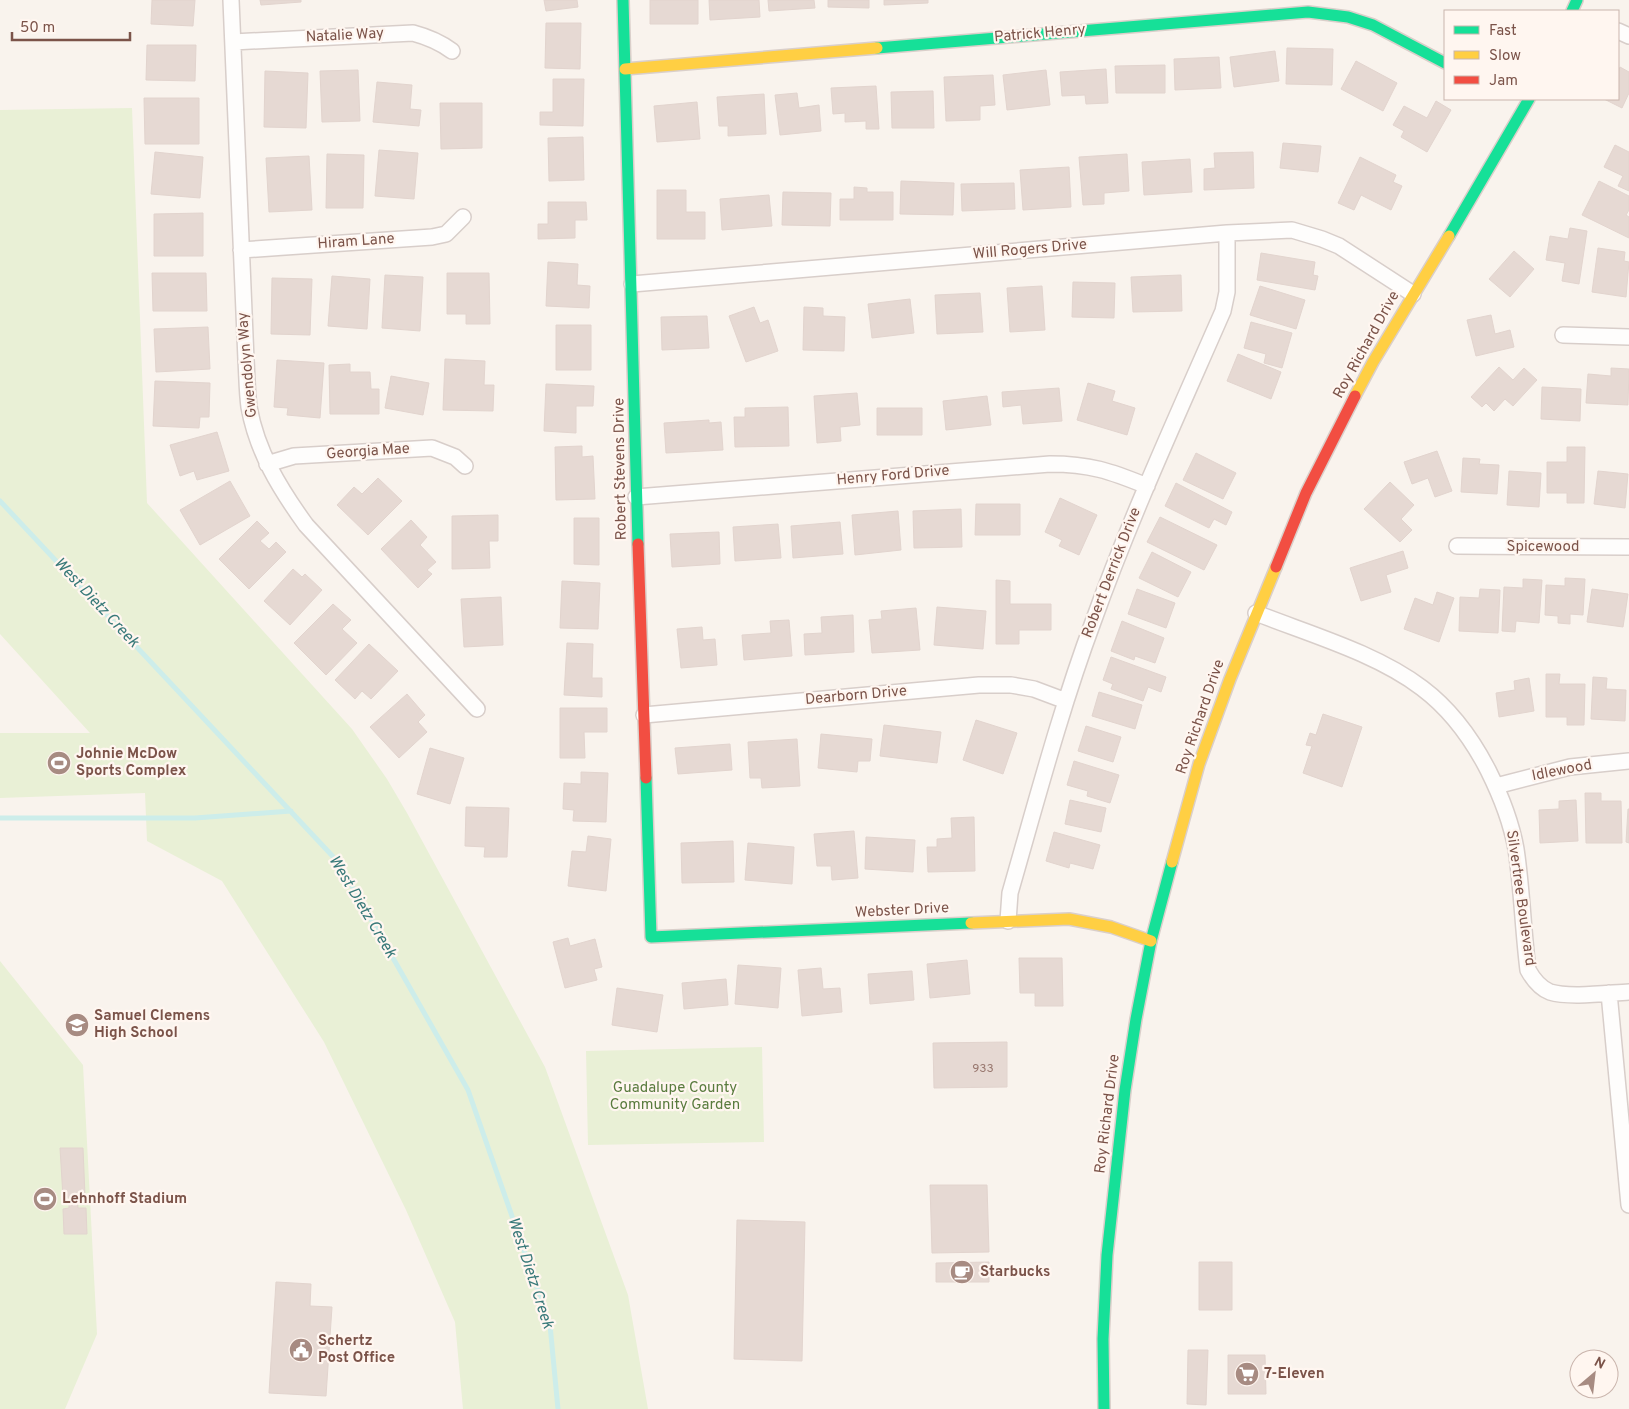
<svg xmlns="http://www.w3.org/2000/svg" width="1629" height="1409" font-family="Overpass,sans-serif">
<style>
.green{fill:#e9f0d6}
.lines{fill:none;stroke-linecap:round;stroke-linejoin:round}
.stream{stroke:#cdedea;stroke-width:5}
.building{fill:#e6d9d3;stroke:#e2d4ce}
.street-casing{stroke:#d8ceca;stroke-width:18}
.fast-casing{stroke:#dacfca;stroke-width:14}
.slow-casing{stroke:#dacfca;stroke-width:14}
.jam-casing{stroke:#dacfca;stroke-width:14}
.street{stroke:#fefdfc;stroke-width:15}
.fast{stroke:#16e098;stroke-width:11}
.slow{stroke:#ffcf43;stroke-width:11}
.jam{stroke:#f24e42;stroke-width:11}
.labels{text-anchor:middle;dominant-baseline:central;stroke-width:4.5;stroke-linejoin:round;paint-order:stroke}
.number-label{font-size:12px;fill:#98776e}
.street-label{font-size:15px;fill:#7b5349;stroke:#fff6f0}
.poi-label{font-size:15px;font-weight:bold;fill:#7b5349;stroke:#fff6f0;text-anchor:start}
.park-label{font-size:15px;fill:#597b3d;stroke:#fff6f0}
.water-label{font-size:16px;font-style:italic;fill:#387979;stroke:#fff6f0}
</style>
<rect width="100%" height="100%" fill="#f9f3ed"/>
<path class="green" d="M132 108 147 503 352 729 387 779 407 813 545 1067 628 1295 648 1409H463L455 1322 406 1210 324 1042 222 881 147 841 145 793 0 798V733H90L0 634V110Z
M0 961 83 1065 97 1334 65 1409H0Z
M762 1047 764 1142 588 1145 586 1051Z"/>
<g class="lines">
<path class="stream" d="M0 501 339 863 468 1090 550 1325 558 1409
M0 818H195L291 811"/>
</g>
<path class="building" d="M152 0H195L193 26 151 24Z
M260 0H301V2L261 5Z
M544 0H577L578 7 546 11Z
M650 0H698V24H650Z
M709 0H759L760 17 710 20Z
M768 0H814L815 8 769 11Z
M828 0H869V8L828 7Z
M884 0H928V3L884 5Z
M546 23H581L580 69 545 68Z
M147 45H196L195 81 146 80Z
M1287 48 1333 49 1332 85 1286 84Z
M1275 51 1279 81 1234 87 1230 57Z
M1219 57 1221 88 1175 90 1174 59Z
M1356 61 1397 83 1383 111 1341 89Z
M1165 65V93H1116L1115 66Z
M1620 67 1629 72V93L1622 108 1604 99H1618V73Z
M1106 69 1108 103 1086 104 1085 95 1062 96 1060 72Z
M358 70 360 121 322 122 320 71Z
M1046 70 1050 105 1007 110 1003 75Z
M265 71 308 73 306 128 264 127Z
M993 75 995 105 980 106V120L946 121 944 77Z
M553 79H584L583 126 540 125V112H553Z
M377 82 412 85 410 109 421 110 419 126 373 122Z
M876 86 879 129H866V121L845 122V113L833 114 831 88Z
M933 91 934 128H892L891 92Z
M797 93 799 108 819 105 821 131 780 135 775 95Z
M764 94 766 134 728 136V126H719L717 97Z
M144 98H199V144H145Z
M1436 101 1451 110 1427 152 1401 137 1404 131 1393 125 1404 106 1427 118Z
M697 102 700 139 657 142 654 106Z
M440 103H482V148L441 149Z
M583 137 584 180 549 181 548 138Z
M1283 143 1321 146 1318 172 1280 168Z
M1615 145 1629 152V191L1618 186 1623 176 1604 167Z
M379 150 418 153 414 199 375 196Z
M155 152 203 157 200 198 151 194Z
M1253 152 1254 188 1204 190V169L1215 168 1214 153Z
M327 154 364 155 363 208H326Z
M1127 154 1129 191 1104 193V204L1083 205 1079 157Z
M309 156 312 210 269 212 266 158Z
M1360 157 1396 175 1393 182 1402 186 1391 210 1361 195 1354 210 1338 203Z
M1190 159 1192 192 1144 195 1142 162Z
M1069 167 1071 207 1023 210 1020 170Z
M901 181 954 183 953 215 900 214Z
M1599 181 1629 196V210L1626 215 1629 217V238L1582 215Z
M1014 183 1015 209 962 211 961 184Z
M854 187 867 188V192H893V220H840V199H854Z
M657 190H686V212H705V239H657Z
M783 192 831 193 830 226 782 225Z
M769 195 772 226 722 230 720 199Z
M548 202H586L587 220H575V238L538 239V224H548Z
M203 213V256H154V214Z
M1570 228 1587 231 1579 284 1562 281 1565 263 1546 260 1550 236 1568 239Z
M1598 248 1625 252 1624 261 1629 262 1626 297 1592 292Z
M1514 251 1534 269 1510 297 1489 279Z
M1261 253 1315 262 1313 275 1318 276 1315 290 1257 280Z
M548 262 578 264 577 285 590 286 589 308 546 306Z
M152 273H206L207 311H153Z
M447 273H489L490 324H466V314H447Z
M385 275 423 277 420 331 382 328Z
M1181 275 1182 311 1133 312 1131 277Z
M332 276 370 279 367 329 328 326Z
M272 278 312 279 310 335 271 334Z
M1073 282 1115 283 1114 318 1072 317Z
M1042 286 1045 330 1010 332 1007 288Z
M1260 286 1305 300 1296 329 1250 315Z
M980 293 983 332 937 334 935 295Z
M910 299 914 333 872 338 868 304Z
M754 307 760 323 768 320 778 351 746 362 729 316Z
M804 307 823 308V316L845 317 844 351 803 350Z
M1491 315 1495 334 1510 330 1514 347 1476 356 1467 320Z
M707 316 709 348 662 350 661 317Z
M1251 322 1292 333 1282 368 1264 363 1266 354 1244 348Z
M556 325H591V370H556Z
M208 327 210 369 156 372 154 329Z
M1238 354 1281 372 1271 399 1227 381Z
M445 359 485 361 484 385H494L493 411 443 410Z
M277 360 324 363 320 418 287 415 288 408 274 407Z
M350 364V372H370L371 389H379V414H330L329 365Z
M1499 367 1513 380 1524 368 1537 380 1513 406 1505 399 1494 411 1486 403 1482 407 1471 397Z
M1611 368 1629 369 1628 405 1586 403 1588 374 1611 376Z
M391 376 429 383 423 415 385 408Z
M155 381 210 383 209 417H200L199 428 153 426Z
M1088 383 1115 391 1112 401 1135 408 1127 435 1077 420Z
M546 384 594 386 593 406H576V433L544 431Z
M1542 387 1581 389 1580 421 1541 419Z
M1059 388 1062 421 1023 424 1021 405 1003 407 1002 392Z
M857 393 860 425 840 427 841 441 817 443 814 396Z
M987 396 991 425 946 430 943 401Z
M788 407 789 446 735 447 734 417H745V408Z
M877 408H922V435H877Z
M709 420V423L721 422 723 450 666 453 664 423Z
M217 432 229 471 197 480 194 471 180 476 170 445Z
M582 446V457L593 456 595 499 556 500 555 447Z
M1567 447H1585L1584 503H1567V493H1547V462H1567Z
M1437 451 1452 491 1435 497 1428 478 1412 484 1404 462Z
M1196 453 1236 473 1223 499 1183 480Z
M1463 458 1480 459 1479 464 1499 465 1497 494 1461 492Z
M1509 471 1541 473 1539 507 1507 505Z
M1598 471 1628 474 1625 508 1594 504Z
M378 478 402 501 368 535 337 505 354 487 362 494Z
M230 481 250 516 200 545 180 510Z
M1390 482 1414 505 1401 519 1412 530 1400 542 1364 509Z
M1176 483 1232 512 1226 525 1214 519 1209 528 1165 506Z
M1060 498 1097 515 1079 555 1059 546 1062 540 1045 532Z
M976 504H1020V535H975Z
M961 509 962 547 914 548 913 511Z
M898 511 901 550 855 555 852 515Z
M498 515V541H489L490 568 452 569V516Z
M1160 517 1217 545 1204 570 1147 542Z
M574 518H599V565L574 564Z
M411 520 427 537 420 545 436 562 427 570 432 574 418 588 381 549Z
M257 521 269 533 260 541 269 549 276 542 286 552 249 589 219 559Z
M840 522 843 554 793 558 791 526Z
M778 524 781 558 735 561 733 527Z
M719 532 720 564 672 567 670 534Z
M1403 551 1408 568 1386 575 1391 592 1361 601 1350 568Z
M1152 552 1191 572 1178 597 1139 578Z
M293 569 302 577 305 574 322 590 290 625 264 601Z
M1565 578 1585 579 1583 615 1570 614V624L1558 623V616L1545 615 1546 585 1565 586Z
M1523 579 1542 580 1539 623 1516 621 1515 632 1502 631 1504 587 1523 588Z
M996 580 1010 581V604H1051V630H1019V644H996Z
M562 581 600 583 598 629 560 628Z
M1137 589 1175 603 1166 628 1128 614Z
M1480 589 1500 590 1498 633 1459 631 1460 597 1479 598Z
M1592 589 1628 594 1623 627 1587 622Z
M1437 592 1454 598 1439 642 1404 629 1415 598 1433 605Z
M501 597 503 645 464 647 461 599Z
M333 604 351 620 342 629 357 643 326 675 294 643Z
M937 607 986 611 983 649 934 645Z
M916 608 920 650 872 653 869 620 882 619 881 611Z
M853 615 854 652 805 655 804 634 822 633 821 617Z
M789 620 792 656 744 660 742 635 771 633 770 621Z
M1122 621 1164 638 1155 663 1135 656 1134 660 1111 651Z
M702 627 703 640 715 639 717 665 681 668 677 629Z
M567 643 593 644 592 678H602V697L564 695Z
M369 644 398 671 371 699 362 691 355 699 335 680Z
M1111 657 1166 677 1161 692 1148 687 1143 701 1111 689 1113 684 1103 680Z
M1546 674H1560L1559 684H1585L1584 725H1567V717H1546Z
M1593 677 1607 678 1606 689 1626 690 1625 721 1591 719Z
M1529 678 1534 711 1499 717 1496 693 1515 690 1514 681Z
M1099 692 1142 705 1135 729 1092 716Z
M407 694 425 715 418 722 427 732 399 758 370 727Z
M560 708H607V732H584L585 758H560Z
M1323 714 1362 727 1342 787 1303 773 1312 746 1306 745 1310 733 1316 735Z
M976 720 1017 733 1003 774 963 760Z
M884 725 941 732 937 763 880 756Z
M1086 726 1121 737 1113 762 1078 751Z
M821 734 872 739 870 761H858L857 772 818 768Z
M797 739 800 786 762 788 761 778H750L748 742Z
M730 744 732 770 678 774 675 748Z
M430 748 464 758 450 804 417 794Z
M1074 761 1119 775 1110 803 1087 796 1088 791 1067 785Z
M581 772 608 773 606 822 573 821 574 810 563 809 564 783 581 784Z
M1585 793H1601V801H1621L1622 843H1586Z
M1070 800 1106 808 1101 832 1065 824Z
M1576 800 1578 841 1540 843 1539 810 1559 809V801Z
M466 807 509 808 507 857H484L485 847 465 846Z
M1628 809H1629V843L1626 842Z
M974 817 975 871 928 872 927 847H937V839L952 838 951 818Z
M854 831 858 878 832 880 831 866H817L814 834Z
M1054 832 1100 845 1093 869 1070 863 1069 868 1046 861Z
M588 836 611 839 606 891 568 886 572 851 586 852Z
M866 837 915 840 913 872 865 869Z
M733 841 734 882 682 883 681 843Z
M748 843 794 847 792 884 745 880Z
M568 938 570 946 595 939 602 967 594 969 597 980 565 988 553 942Z
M1019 958H1062L1063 1006H1035V993H1020Z
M967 960 970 994 930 998 927 964Z
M738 965 781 968 778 1008 735 1004Z
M821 968 823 989 840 988 842 1012 802 1016 798 970Z
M912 971 914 1000 870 1004 868 974Z
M726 979 728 1005 684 1009 682 983Z
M617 988 663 995 657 1032 612 1025Z
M1007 1042V1087L934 1088 933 1043Z
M60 1148H83L85 1196 77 1197 78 1208H86L87 1234H64L63 1209 69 1208V1197H63Z
M930 1185H987L989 1252 932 1253Z
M737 1220 805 1222 802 1361 734 1359Z
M989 1262V1282H936V1263Z
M1199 1262H1232V1310H1199Z
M276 1282 311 1284 310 1306 332 1307 326 1396 269 1393Z
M1188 1350H1208L1206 1405 1187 1404Z
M1228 1355H1265L1266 1394H1228Z"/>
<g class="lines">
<g class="street-casing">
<path id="street" d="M231 0 246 360C247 376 247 392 249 407 257 452 280 489 306 525L477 709
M1618 31 1629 36
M233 42 413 33C428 37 440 42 452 51
M241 250 432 237 446 234 463 217
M632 284 1227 233 1292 230 1322 239 1339 246 1413 294
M1563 335 1629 337
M267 464 294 456 432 448 455 457 465 466
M636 497 1050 464C1090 464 1110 471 1147 486
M1457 546 1629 547
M1256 613C1309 634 1376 653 1422 688 1450 709 1472 739 1488 770 1501 796 1511 821 1516 849 1522 889 1523 930 1528 970 1533 979 1540 988 1550 992 1569 998 1608 993 1629 992
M644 715 979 685H1011L1034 689 1066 701
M1496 786 1570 767 1629 761
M1008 921 1010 893C1036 803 1060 711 1093 622 1131 516 1178 414 1223 311L1227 292V233
M1609 993 1629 1205"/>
</g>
<g class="fast-casing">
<path id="fast" d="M623 0 638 544
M1572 11 1577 0
M877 48 1308 12 1348 17 1373 25 1445 63
M1449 236 1529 99
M646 778 651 937 971 923
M1104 1409 1103 1339 1107 1255 1125 1090 1136 1019 1151 941 1172 862"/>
</g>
<g class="slow-casing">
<path id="slow" d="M625 69 877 48
M1355 396 1373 362 1449 236
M1172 862 1199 764 1230 679 1276 567
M971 923 1069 919 1111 927 1151 941"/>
</g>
<g class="jam-casing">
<path id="jam" d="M638 544 646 778
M1276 567 1306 493 1355 396"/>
</g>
<use href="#street" class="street"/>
<use href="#fast" class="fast"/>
<use href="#slow" class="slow"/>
<use href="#jam" class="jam"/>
</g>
<defs>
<g id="stadium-disc" transform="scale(1.25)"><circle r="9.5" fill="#a78b82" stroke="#fff6f0"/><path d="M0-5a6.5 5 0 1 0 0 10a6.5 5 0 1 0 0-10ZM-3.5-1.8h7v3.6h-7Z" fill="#fff"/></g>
<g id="school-disc" transform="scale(1.25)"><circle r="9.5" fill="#a78b82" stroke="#fff6f0"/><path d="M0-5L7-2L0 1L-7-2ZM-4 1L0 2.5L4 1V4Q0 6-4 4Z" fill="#fff"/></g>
<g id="cafe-disc" transform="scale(1.25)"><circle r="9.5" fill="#a78b82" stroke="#fff6f0"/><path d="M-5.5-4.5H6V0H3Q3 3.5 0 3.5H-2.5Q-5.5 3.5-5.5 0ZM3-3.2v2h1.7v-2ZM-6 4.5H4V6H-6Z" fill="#fff"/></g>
<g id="civic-disc" transform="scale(1.25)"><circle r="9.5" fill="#a78b82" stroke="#fff6f0"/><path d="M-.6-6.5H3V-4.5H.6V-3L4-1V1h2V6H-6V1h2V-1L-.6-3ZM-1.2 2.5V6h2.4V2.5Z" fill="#fff"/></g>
<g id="supermarket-disc" transform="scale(1.25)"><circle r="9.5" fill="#a78b82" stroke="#fff6f0"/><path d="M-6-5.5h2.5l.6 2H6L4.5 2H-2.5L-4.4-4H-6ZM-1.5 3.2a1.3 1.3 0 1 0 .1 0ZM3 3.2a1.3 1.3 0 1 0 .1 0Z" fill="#fff"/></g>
</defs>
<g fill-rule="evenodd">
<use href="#stadium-disc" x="59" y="763"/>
<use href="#school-disc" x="77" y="1025"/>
<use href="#stadium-disc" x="45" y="1199"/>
<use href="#cafe-disc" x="962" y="1272"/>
<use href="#civic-disc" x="301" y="1350"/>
<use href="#supermarket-disc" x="1247" y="1374"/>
</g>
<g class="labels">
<g class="number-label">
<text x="983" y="1069">933</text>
</g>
<g class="street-label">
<text transform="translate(1040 34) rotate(-5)">Patrick Henry</text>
<text transform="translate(345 36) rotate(-3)">Natalie Way</text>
<text transform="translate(356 242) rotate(-4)">Hiram Lane</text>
<text transform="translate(1030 250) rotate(-5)">Will Rogers Drive</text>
<text transform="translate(1367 345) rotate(-61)">Roy Richard Drive</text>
<text transform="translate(248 365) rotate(-95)">Gwendolyn Way</text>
<text transform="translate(368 452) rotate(-4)">Georgia Mae</text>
<text transform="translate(621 469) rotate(-91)">Robert Stevens Drive</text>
<text transform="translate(893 476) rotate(-5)">Henry Ford Drive</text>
<text x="1543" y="547">Spicewood</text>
<text transform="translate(1112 573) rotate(-69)">Robert Derrick Drive</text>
<text transform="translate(856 696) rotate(-5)">Dearborn Drive</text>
<text transform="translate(1201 717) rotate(-71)">Roy Richard Drive</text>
<text transform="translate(1562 771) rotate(-11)">Idlewood</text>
<text transform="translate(1520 898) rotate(82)">Silvertree Boulevard</text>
<text transform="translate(902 911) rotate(-3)">Webster Drive</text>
<text transform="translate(1108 1114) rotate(-83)">Roy Richard Drive</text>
</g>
<g class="poi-label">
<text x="76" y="754">Johnie McDow<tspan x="76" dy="17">Sports Complex</tspan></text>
<text x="94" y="1016">Samuel Clemens<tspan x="94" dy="17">High School</tspan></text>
<text x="62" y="1199">Lehnhoff Stadium</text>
<text x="980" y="1272">Starbucks</text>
<text x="318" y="1341">Schertz<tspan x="318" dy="17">Post Office</tspan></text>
<text x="1264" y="1374">7-Eleven</text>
</g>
<g class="park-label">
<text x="675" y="1088">Guadalupe County<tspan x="675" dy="17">Community Garden</tspan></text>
</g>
<g class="water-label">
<text transform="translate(96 603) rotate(47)">West Dietz Creek</text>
<text transform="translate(362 907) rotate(59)">West Dietz Creek</text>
<text transform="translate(530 1273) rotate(72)">West Dietz Creek</text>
</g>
</g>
<rect x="1444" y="10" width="175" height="90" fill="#fff6f0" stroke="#cab5ad"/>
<rect x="1454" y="26" width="25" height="8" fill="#16e098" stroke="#cab5ad"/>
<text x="1489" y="35" font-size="15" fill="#7b5349">Fast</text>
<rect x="1454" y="51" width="25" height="8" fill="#ffcf43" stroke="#cab5ad"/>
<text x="1489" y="60" font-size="15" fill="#7b5349">Slow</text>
<rect x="1454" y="76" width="25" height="8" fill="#f24e42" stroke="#cab5ad"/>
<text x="1489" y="85" font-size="15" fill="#7b5349">Jam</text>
<g transform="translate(1594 1374) rotate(28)"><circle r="24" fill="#fff6f0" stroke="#cab5ad"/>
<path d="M0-4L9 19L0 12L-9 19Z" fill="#a78b82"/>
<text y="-8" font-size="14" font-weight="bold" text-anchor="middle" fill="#7b5349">N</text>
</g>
<path d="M12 32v8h118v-8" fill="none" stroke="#7b5349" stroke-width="2.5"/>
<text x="20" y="32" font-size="15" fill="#7b5349" stroke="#fff6f0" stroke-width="4" paint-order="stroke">50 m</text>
</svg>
